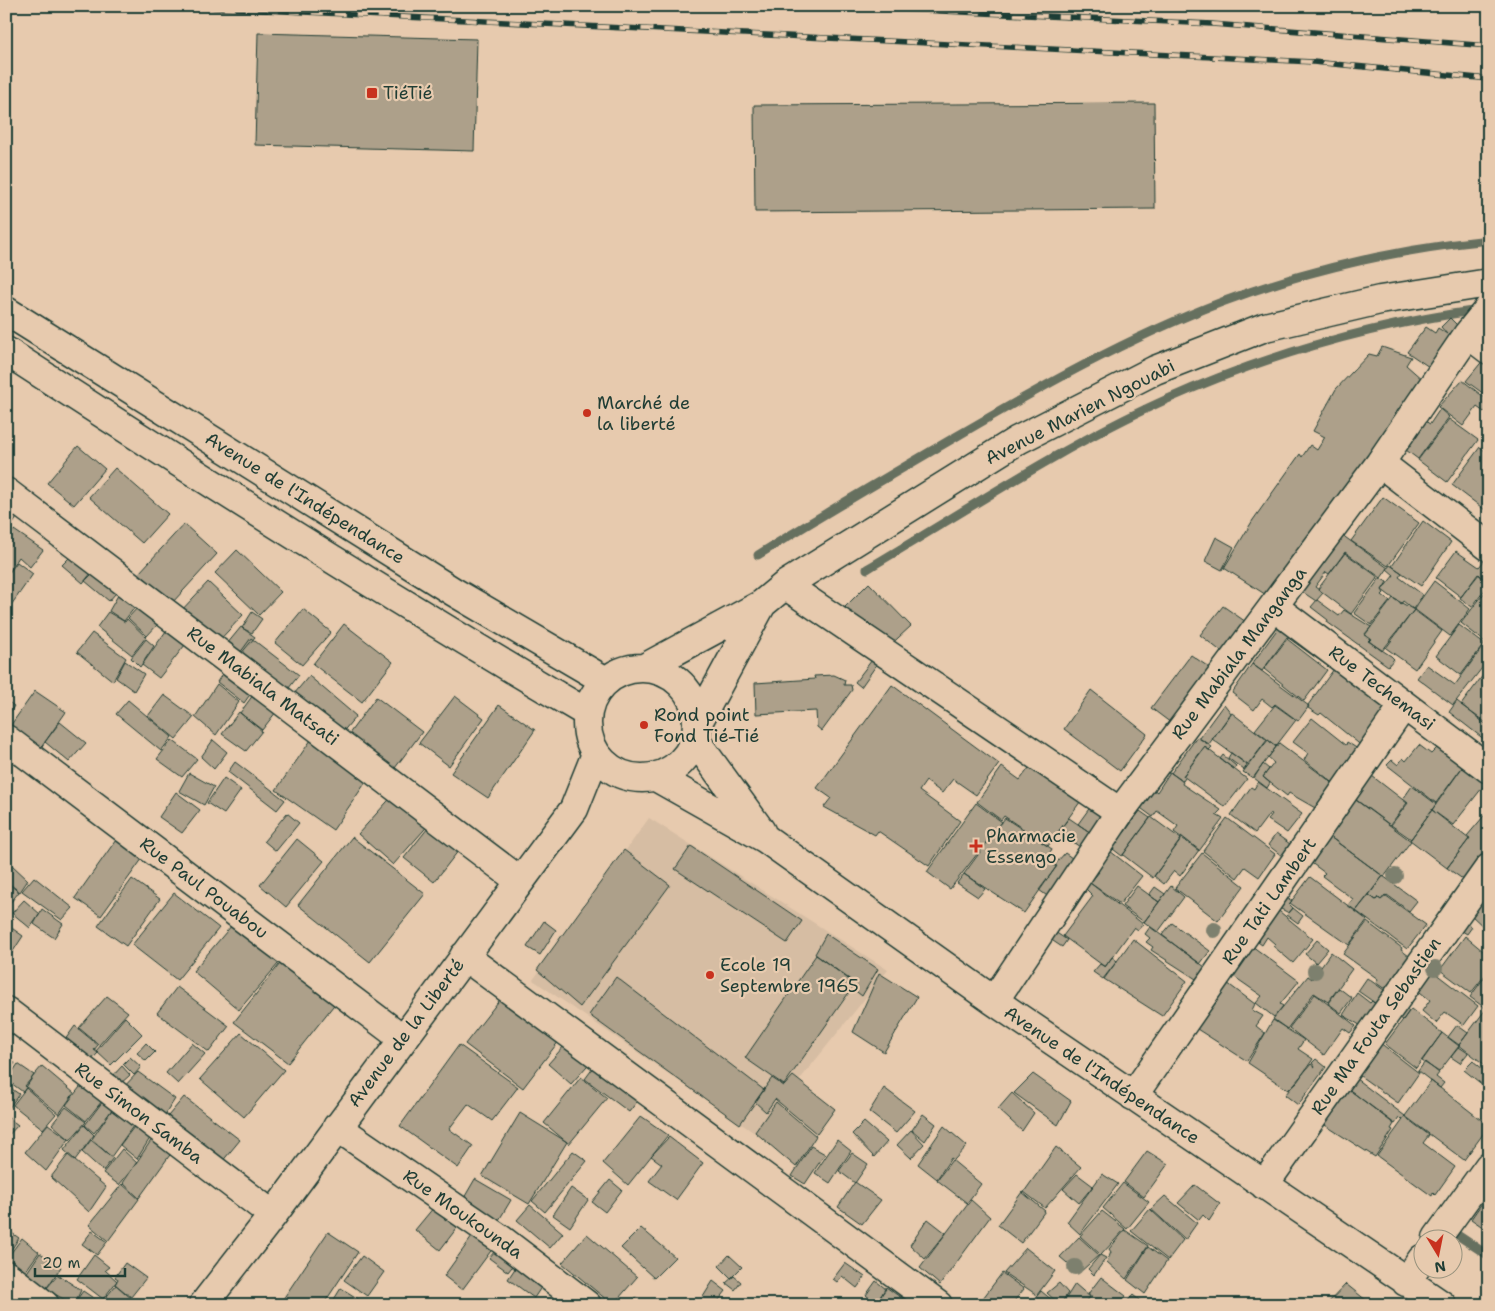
<svg xmlns="http://www.w3.org/2000/svg" width="1495" height="1311" font-family="'Shantell Sans',sans-serif">
<style>
.built{fill:#d6bda3}
.lines{fill:none;stroke-linecap:round;stroke-linejoin:round}
.stream{stroke:#666f5f;stroke-width:9}
.building{fill:#ada08a;stroke:#1f3d34}
.minor-casing{stroke:#1f3d34;stroke-width:31}
.minor{stroke:#e7caae;stroke-width:28}
.rail-casing{stroke:#1f3d34;stroke-width:5.5}
.rail{stroke:#e7caae;stroke-width:4;stroke-dasharray:11;stroke-linecap:butt}
.tree{fill:#7d806e}
.poi-dot{fill:#c8321e;stroke:#e7caae;stroke-width:2}
.labels{text-anchor:middle;dominant-baseline:central;stroke-width:4.5;stroke-linejoin:round;paint-order:stroke}
.poi-label{font-size:18px;fill:#1f3d34;stroke:#e7caae;text-anchor:start}
.street-label{font-size:18px;fill:#1f3d34;stroke:#e7caae}
</style>
<rect width="100%" height="100%" fill="#e7caae"/>
<filter id="ink" filterUnits="userSpaceOnUse"><feTurbulence type="fractalNoise" baseFrequency=".02" numOctaves="2"/><feDisplacementMap in="SourceGraphic" scale="10" xChannelSelector="R" yChannelSelector="G"/><feConvolveMatrix kernelMatrix="1 2 1 2 8 2 1 2 1" color-interpolation-filters="sRGB"/></filter>
<g filter="url(#ink)">
<path class="built" d="M649 818 888 970 756 1134 533 980Z"/>
<g class="lines">
<path class="stream" d="M758 555C822 515 887 477 952 439 1039 388 1127 338 1222 302 1307 270 1399 249 1489 240
M867 569C964 512 1061 447 1163 401 1264 356 1370 325 1479 310
M1447 1228 1489 1256"/>
</g>
<path class="building" d="M258 33 477 39 474 151 255 145Z
M1154 103 1155 209 755 212 754 105Z
M1450 318 1460 328 1432 369 1407 352 1426 327 1435 333 1438 328 1447 334 1441 327Z
M1382 347 1411 357 1406 365 1423 380 1271 598 1224 568 1253 520 1300 454 1302 457 1310 445 1317 450 1325 437 1313 431 1336 389 1369 354 1377 356Z
M1484 359 1489 362V388L1484 394 1466 381Z
M1462 380 1489 401V407L1484 412 1477 407 1463 426 1438 407Z
M1440 409 1449 417 1418 459 1406 450 1425 421 1430 424Z
M1449 419 1478 440 1447 482 1418 460Z
M78 446 105 469 74 505 47 483Z
M1480 447 1489 454V505L1485 510 1452 485Z
M115 468 168 514 142 543 89 497Z
M1383 497 1419 523 1388 566 1351 541Z
M6 506 19 515 6 534Z
M1423 521 1451 542 1421 586 1392 566Z
M184 524 217 554 172 603 139 573Z
M14 530 43 550 30 567 19 557 10 571 6 569V543Z
M1342 535 1388 568 1381 578 1345 552 1329 574 1326 572 1315 587 1323 593 1316 601 1301 591Z
M1216 537 1234 547 1222 570 1205 561Z
M78 549 97 566 83 583 62 565Z
M237 550 281 592 259 615 215 573Z
M1456 551 1479 567 1489 555V583L1478 574 1461 597 1436 578Z
M1345 553 1378 577 1351 614 1318 589Z
M17 562 33 574 9 608 6 606V577Z
M1390 565 1402 573 1399 577 1423 595 1413 609 1403 601 1401 604 1382 590 1394 575 1387 569Z
M100 566 122 586 109 601 85 581Z
M1479 574 1489 584 1472 607 1460 598Z
M1380 578 1387 582 1382 590 1384 593 1382 595 1390 601 1371 625 1354 613Z
M1434 581 1470 609 1450 636 1414 609Z
M208 582 243 615 214 646 179 613Z
M869 583 911 626 886 649 845 607Z
M1489 587V645L1461 623Z
M121 590 139 602 124 621 109 611Z
M1393 598 1414 610 1382 651 1369 641 1371 639 1365 635Z
M1317 600 1339 616 1344 610 1371 627 1364 635 1370 639 1368 641 1391 656 1394 659 1388 666 1327 622 1328 620 1311 607Z
M1223 606 1249 624 1227 656 1200 635Z
M138 607 158 624 147 636 128 618Z
M303 609 331 632 302 665 275 643Z
M1414 610 1442 631 1415 669 1386 648Z
M108 612 125 622 127 619 146 637 132 655 97 627Z
M252 612 262 619 252 633 242 628Z
M1284 620 1340 660 1333 670 1287 637 1262 671 1252 664Z
M344 624 393 662 362 702 313 664Z
M1459 625 1484 644 1461 675 1436 656Z
M241 627 255 637 235 661 222 650Z
M166 631 185 645 159 678 142 665Z
M92 633 126 658 113 681 77 652Z
M251 638 299 675 285 693 237 657Z
M146 639 154 646 140 667 131 658Z
M1287 639 1327 670 1304 701 1264 669Z
M1484 645 1489 649V659L1453 705 1417 678 1427 665 1455 685Z
M1191 655 1213 670 1171 723 1151 708Z
M875 656 880 660 861 687 855 682Z
M125 661 144 674 134 691 116 678Z
M1339 662 1390 711 1363 747 1321 713 1319 715 1308 708V705Z
M1252 664 1309 706 1298 721 1275 704 1272 707 1262 699 1254 710 1232 693Z
M1489 667V725L1461 705Z
M226 668 254 689 244 703 217 682Z
M834 675 845 680 844 685H851L852 690 822 731 817 727 816 711 756 714 755 683 815 679 814 676Z
M309 676 356 716 341 734 294 694Z
M217 684 239 702 216 735 195 717Z
M892 685 999 764 976 795 953 779 942 793 926 781 919 791 960 821 929 866 878 831 875 835 824 807 831 798 817 788Z
M1091 690 1147 734 1120 771 1064 729Z
M35 691 66 712 40 749 8 729Z
M164 695 194 717 176 739 148 716Z
M253 695 276 712 262 730 240 713Z
M455 696 484 718 449 766 419 743Z
M376 697 422 732 389 776 343 742Z
M6 700 14 706 6 718Z
M128 700 172 737 161 751 116 714Z
M1457 701 1489 727V734L1485 740 1449 712Z
M1224 704 1231 713 1209 744 1199 738Z
M499 705 535 730 488 798 451 773Z
M1275 705 1296 720 1276 746 1255 730Z
M239 712 262 731 246 751 222 734Z
M1232 713 1267 740 1248 765 1212 739Z
M1312 718 1346 745 1347 742 1361 751 1336 785 1304 760 1308 753 1293 742Z
M60 722 86 743 69 762 45 742Z
M1197 737 1212 747 1209 750 1204 747 1183 776 1185 778 1183 781 1171 773Z
M172 740 197 759 182 777 157 759Z
M213 740 227 752 214 769 201 757Z
M311 740 368 779 333 830 276 790Z
M1268 740 1276 747 1253 778 1243 772Z
M1279 743 1334 784 1317 809 1289 793 1287 796 1263 777 1274 763 1268 758Z
M1419 745 1431 754 1438 747 1463 766 1436 803 1387 765 1392 760 1398 765 1403 758 1406 761Z
M1205 747 1247 779 1225 807 1183 776Z
M1231 753 1247 765 1244 770 1228 758Z
M1223 755 1236 766 1234 769 1220 759Z
M1035 760 1083 798 1048 846 1004 816 1001 820 977 802 1002 767 1020 780Z
M235 762 285 800 277 810 228 772Z
M1263 764 1269 769 1263 777 1270 783 1267 788 1254 778Z
M1464 765 1486 783 1453 825 1432 810Z
M1170 772 1183 782 1182 784 1221 810 1216 815 1223 819 1199 851 1174 832 1178 826 1157 811 1153 817 1138 806 1152 788 1157 792Z
M189 773 214 787 204 805 179 791Z
M1372 776 1407 803 1390 825 1355 799Z
M224 778 241 790 224 814 207 803Z
M1258 782 1302 814 1287 833 1268 820 1272 814 1270 813 1255 833 1231 815 1251 787 1254 789Z
M1412 786 1436 804 1411 839 1391 825 1408 803 1403 799Z
M176 792 200 810 182 833 159 817Z
M396 792 431 822 393 865 358 834Z
M1353 798 1411 841 1384 877 1326 834Z
M976 803 1002 822 950 889 927 872Z
M1091 806 1106 817 1094 835 1078 824Z
M1432 810 1469 839 1447 868 1410 840Z
M1489 810V847L1464 880 1447 868 1470 838 1467 836Z
M1140 811 1150 818 1122 856 1109 846 1121 830 1124 833Z
M287 813 299 823 276 851 264 841Z
M1151 817 1181 839 1153 878 1123 855Z
M436 818 466 841 434 882 404 858Z
M1005 818 1052 849 1046 859 1056 867 1024 913 964 874Z
M1069 818 1094 835 1083 849 1058 832Z
M1227 818 1275 854 1259 877 1245 867 1237 878 1203 851Z
M1276 834 1290 844 1282 856 1268 845Z
M1326 834 1383 876 1356 911 1348 905 1353 899 1322 876 1325 873 1310 862Z
M1181 836 1199 850 1180 876 1174 871 1164 884 1154 876 1181 840Z
M118 837 145 855 101 916 75 898Z
M352 837 425 894 370 962 298 905Z
M297 839 324 861 286 907 260 885Z
M691 846 802 921 787 943 675 869Z
M624 850 670 885 580 1007 537 970Z
M1110 851 1142 876 1120 904 1090 883 1099 872 1096 870Z
M1065 853 1076 861 1050 898 1039 890 1057 866 1055 865 1057 862Z
M1202 853 1244 886 1218 921 1175 888Z
M12 865 28 880 20 892 6 881V872Z
M964 874 985 889 978 897 957 883Z
M1383 876 1417 901 1409 911 1387 895 1381 900 1378 897 1376 900 1369 895Z
M34 877 73 908 62 920 22 891Z
M1310 877 1367 920 1349 945 1290 903Z
M132 879 160 899 126 946 98 926Z
M6 882 19 892 6 908Z
M1090 883 1143 924 1138 930 1134 927 1105 967 1063 936 1093 896 1086 889Z
M1137 886 1159 902 1144 922 1122 906Z
M1171 886 1184 897 1158 932 1144 922Z
M1155 887 1165 894 1159 902 1149 895Z
M1084 889 1086 891 1073 911 1065 906Z
M174 893 219 928 177 980 132 945Z
M1369 895 1376 900 1378 898 1381 900 1385 895 1426 925 1407 949 1356 911Z
M1484 895 1489 898V932L1470 914Z
M1285 897 1292 901 1289 904 1293 908 1289 913 1277 907Z
M24 900 40 914 30 928 12 913Z
M1274 907 1313 939 1293 963 1273 946 1275 944 1267 937 1262 945 1252 938Z
M1293 908 1303 916 1298 923 1287 915Z
M42 909 63 924 54 938 34 924Z
M238 918 284 957 239 1010 193 971Z
M544 921 556 930 540 955 527 947Z
M1367 922 1402 948 1401 950 1409 956 1385 989 1376 983 1378 979 1343 954Z
M1465 922 1472 927 1467 934 1459 929Z
M1172 923 1210 951 1200 964 1162 935Z
M6 924 23 936 6 962Z
M1150 927 1205 967 1196 979 1151 950 1153 947 1146 942 1150 938 1145 934Z
M1055 932 1067 940 1062 947 1050 939Z
M826 934 878 969 862 996 853 989 856 984 815 954Z
M1465 936 1489 956V970L1471 993 1440 970Z
M1133 939 1187 981 1162 1016 1104 979Z
M1317 940 1328 949 1316 963 1305 954Z
M1248 943 1299 981 1280 1004 1283 1006 1274 1017 1256 1003 1262 996 1226 971Z
M1331 952 1352 969 1328 1002 1314 993 1287 1029 1273 1019 1308 976 1312 979Z
M816 955 855 984 784 1085 745 1058Z
M1112 957 1117 961 1103 979 1093 972 1100 964 1105 967Z
M283 960 337 1001 288 1063 234 1022Z
M1431 970 1478 1006 1464 1025 1445 1012 1436 1023 1422 1011 1430 1000 1416 989Z
M1489 971V1011L1470 997Z
M879 973 917 997 884 1052 853 1032Z
M1215 974 1255 1004 1252 1010 1263 1016 1256 1026 1265 1033 1247 1061 1186 1022Z
M616 977 764 1090 740 1124 589 1015Z
M1367 978 1384 990 1375 1003 1358 991Z
M177 987 229 1026 209 1052 157 1013Z
M1339 988 1352 998 1341 1013 1328 1003Z
M505 993 562 1037 523 1088 465 1044Z
M1357 993 1370 1003 1372 1001 1375 1004 1378 1000 1381 1002 1363 1027 1343 1015Z
M1315 994 1356 1026 1350 1033 1343 1028 1324 1055 1289 1028Z
M107 996 128 1012 99 1045 79 1028Z
M1402 1006 1409 1011 1403 1020 1396 1015Z
M1411 1009 1442 1033 1416 1068 1385 1044Z
M1486 1009 1489 1012V1068L1459 1045Z
M125 1017 142 1034 111 1065 96 1051Z
M1273 1020 1304 1040 1298 1049 1313 1059 1297 1082 1288 1090 1248 1063Z
M1457 1025 1468 1033 1459 1045 1448 1037Z
M75 1026 98 1045 94 1050 98 1053 86 1066 59 1048Z
M241 1033 284 1070 244 1117 200 1079Z
M1442 1033 1459 1046 1439 1072 1422 1061Z
M572 1037 595 1057 571 1084 548 1064Z
M1379 1042 1419 1073 1398 1103 1356 1073Z
M146 1043 155 1052 146 1061 137 1053Z
M192 1043 205 1054 178 1084 166 1073Z
M459 1045 518 1087 492 1121 468 1104 449 1129 473 1146 458 1168 400 1126Z
M1459 1047 1468 1053 1460 1063 1451 1057Z
M6 1057 15 1063 6 1077Z
M130 1057 141 1067 134 1075 123 1064Z
M1316 1059 1326 1067 1298 1105 1285 1095 1311 1064 1315 1067 1312 1063Z
M599 1060 643 1094 629 1112 585 1079Z
M1473 1061 1489 1074V1090L1464 1070Z
M1425 1062 1439 1073 1436 1077 1444 1083 1440 1088 1418 1071Z
M18 1064 34 1075 23 1092 7 1080Z
M42 1066 74 1093 59 1114 25 1086Z
M122 1066 130 1075 119 1085 112 1077Z
M138 1072 175 1099 161 1121 121 1090Z
M1033 1074 1071 1101 1058 1125 1014 1093Z
M1351 1075 1405 1116 1401 1120 1399 1118 1395 1124 1343 1085Z
M793 1076 835 1109 817 1134 775 1099 766 1112 755 1102 772 1078 784 1086Z
M581 1077 607 1098 569 1144 544 1123Z
M87 1078 106 1096 86 1121 66 1105Z
M1431 1081 1489 1126 1464 1160 1405 1116Z
M6 1085 19 1094 9 1108 6 1105Z
M1343 1085 1394 1124 1391 1129 1393 1130 1375 1157 1317 1120Z
M26 1088 56 1114 43 1129 13 1105Z
M884 1088 915 1111 896 1133 869 1112Z
M1012 1093 1034 1113 1022 1131 998 1109Z
M106 1097 116 1105 94 1133 85 1125Z
M184 1097 240 1140 221 1163 163 1122Z
M776 1102 816 1136 796 1167 755 1132Z
M115 1105 136 1122 111 1157 92 1139Z
M66 1107 86 1122 70 1140 52 1124Z
M520 1113 567 1142 529 1204 482 1176Z
M923 1114 936 1124 925 1141 912 1130Z
M6 1116 18 1125 6 1138Z
M641 1116 668 1135 628 1185 603 1163Z
M1405 1117 1429 1135 1423 1143 1455 1167 1435 1195 1433 1193 1432 1196 1377 1156Z
M864 1122 887 1142 874 1157 852 1134Z
M137 1123 152 1135 137 1159 120 1145Z
M48 1124 69 1139 46 1171 25 1152Z
M84 1125 94 1135 75 1160 64 1150Z
M944 1126 967 1146 954 1160 951 1158 937 1179 918 1164Z
M911 1130 924 1144 911 1158 897 1145Z
M154 1136 172 1152 139 1198 123 1183Z
M669 1137 703 1163 676 1200 649 1181 662 1164 651 1156Z
M91 1140 113 1158 103 1171 82 1152Z
M837 1140 851 1151 830 1183 815 1173Z
M811 1146 825 1154 805 1184 792 1176Z
M1056 1147 1081 1167 1045 1208 1024 1192Z
M122 1149 137 1163 119 1185 103 1173Z
M573 1151 587 1161 545 1212 532 1201Z
M1147 1151 1168 1164 1144 1197 1124 1182Z
M852 1153 868 1164 855 1183 839 1171Z
M68 1155 106 1187 89 1212 51 1177Z
M952 1160 981 1184 967 1203 937 1180Z
M1077 1174 1093 1186 1079 1203 1063 1189Z
M1102 1174 1118 1184 1080 1234 1067 1222Z
M475 1179 511 1200 499 1220 464 1198Z
M610 1180 622 1190 605 1212 592 1202Z
M855 1182 881 1200 862 1224 838 1207Z
M1123 1183 1149 1202 1127 1229 1103 1208Z
M122 1184 139 1199 108 1241 89 1225Z
M1195 1185 1220 1204 1209 1221 1203 1215 1199 1220 1178 1203Z
M571 1188 588 1200 570 1227 553 1215Z
M1022 1192 1045 1211 1021 1243 998 1225Z
M1489 1193V1221L1484 1228 1471 1219Z
M1165 1196 1197 1223 1185 1240 1151 1209Z
M971 1200 990 1217 940 1285 920 1268Z
M439 1201 463 1220 440 1250 415 1230Z
M530 1205 563 1233 550 1248 517 1220Z
M1150 1209 1183 1240 1168 1260 1131 1231Z
M1102 1211 1125 1229 1101 1255 1080 1236Z
M928 1219 946 1233 925 1259 910 1245Z
M641 1228 675 1257 654 1278 621 1248Z
M6 1229 19 1238 7 1256H6Z
M477 1230 496 1244 462 1290 444 1276Z
M1125 1230 1148 1246 1126 1279 1107 1262 1111 1252 1109 1249Z
M92 1231 107 1242 97 1255 82 1244Z
M328 1232 358 1252 323 1305H279Z
M587 1234 637 1277 613 1305 562 1263Z
M1079 1237 1099 1255 1079 1273 1060 1257Z
M22 1238 39 1252 25 1272 8 1257Z
M501 1244 519 1258 508 1272 489 1258Z
M1148 1247 1167 1261 1145 1294 1127 1280Z
M1026 1248 1055 1271 1037 1295 1004 1273Z
M40 1253 61 1267 46 1289 26 1274Z
M94 1255 109 1267 105 1270 117 1281 103 1299 77 1279Z
M729 1255 742 1267 731 1278 719 1266Z
M1100 1255 1106 1258 1094 1275 1088 1269Z
M362 1256 384 1272 367 1296 344 1280Z
M125 1263 146 1278 131 1297 115 1284 118 1279 115 1277Z
M845 1263 865 1277 857 1288 842 1276 837 1282 833 1279Z
M518 1264 544 1283 534 1298 508 1279Z
M1002 1273 1024 1289 1011 1305H984L980 1302Z
M58 1275 81 1290 74 1305 46 1289Z
M734 1276 741 1282 735 1290 726 1283Z
M1101 1277 1126 1296 1119 1305H1101L1088 1294Z
M713 1281 726 1291 715 1305H706L701 1300Z
M876 1281 886 1289 875 1303 866 1295Z
M1059 1283 1068 1293 1060 1305 1047 1293Z
M1075 1284 1090 1297 1084 1305H1065L1063 1303Z
M1346 1284 1372 1305H1326Z
M116 1285 133 1300 129 1305H106L103 1301Z
M886 1287 903 1299 899 1305H892L881 1296Z
M341 1288 360 1300 357 1305H339L333 1301Z
M83 1291 102 1304 73 1305Z
M1041 1291 1058 1305H1030Z
M1133 1295 1145 1305 1125 1304Z
M636 1297 646 1305H630Z"/>
<g class="lines">
<g class="minor-casing">
<path id="minor" d="M6 311 454 592 606 681
M1468 334 1489 350
M6 351C198 476 390 598 587 713
M1380 463 1489 547
M6 492 520 881
M785 585 1120 812
M1274 607 1489 769
M644 668 762 604 785 585 1018 440 1155 370 1265 327 1380 300 1489 283
M587 723a55 55 0 1 1 110 0a55 55 0 1 1-110 0Z
M697 724 762 604
M6 739 402 1038
M695 740 761 831
M656 777 766 839 994 1001 1442 1305
M464 956 938 1305
M994 1001 1120 812 1380 463 1468 334 1489 308
M6 1011 273 1215
M1133 1096 1404 705
M337 1127 502 1240 587 1305
M1264 1185 1489 868
M1437 1238 1489 1166
M6 1275 45 1305
M1406 1282 1422 1259
M203 1305 273 1215 574 809 596 754"/>
</g>
<use href="#minor" class="minor"/>
<g class="rail-casing">
<path id="rail" d="M180 6 1313 62 1489 79
M838 6 1212 24 1489 46"/>
</g>
<use href="#rail" class="rail"/>
</g>
<g class="tree">
<circle cx="1395" cy="876" r="8"/>
<circle cx="1214" cy="930" r="8"/>
<circle cx="1435" cy="968" r="8"/>
<circle cx="1315" cy="971" r="8"/>
<circle cx="1075" cy="1267" r="8"/>
</g>
</g>
<g class="poi-dot">
<rect x="366" y="87" width="12" height="12" rx="2.5"/>
<circle cx="587" cy="413" r="5"/>
<circle cx="644" cy="725" r="5"/>
<path d="M973.5 838.5h5v5h5v5h-5v5h-5v-5h-5v-5h5z"/>
<circle cx="710" cy="975" r="5"/>
</g>
<g class="labels">
<g class="poi-label">
<text x="383" y="93">TiéTié</text>
<text x="597" y="403">Marché de<tspan x="597" dy="21">la liberté</tspan></text>
<text x="654" y="715">Rond point<tspan x="654" dy="21">Fond Tié-Tié</tspan></text>
<text x="986" y="836">Pharmacie<tspan x="986" dy="21">Essengo</tspan></text>
<text x="720" y="965">Ecole 19<tspan x="720" dy="21">Septembre 1965</tspan></text>
</g>
<g class="street-label">
<text transform="translate(1080 412) rotate(-27)">Avenue Marien Ngouabi</text>
<text transform="translate(305 498) rotate(32)">Avenue de l'Indépendance</text>
<text transform="translate(1239 653) rotate(-53)">Rue Mabiala Manganga</text>
<text transform="translate(263 686) rotate(37)">Rue Mabiala Matsati</text>
<text transform="translate(1382 688) rotate(37)">Rue Techemasi</text>
<text transform="translate(204 888) rotate(37)">Rue Paul Pouabou</text>
<text transform="translate(1269 901) rotate(-55)">Rue Tati Lambert</text>
<text transform="translate(1376 1026) rotate(-55)">Rue Ma Fouta Sebastien</text>
<text transform="translate(406 1033) rotate(-53)">Avenue de la Liberté</text>
<text transform="translate(1102 1075) rotate(34)">Avenue de l'Indépendance</text>
<text transform="translate(139 1113) rotate(37)">Rue Simon Samba</text>
<text transform="translate(463 1214) rotate(35)">Rue Moukounda</text>
</g>
</g>
<rect width="1495" height="1311" fill="none" stroke="#e7caae" stroke-width="25"/>
<rect x="12" y="12" width="1470" height="1286" fill="none" stroke="#1f3d34" stroke-width="2" filter="url(#ink)"/>
<g transform="translate(1438 1254) rotate(170)"><circle r="24" fill="#e7caae" stroke="#97927d"/>
<path d="M0-4L9 19L0 12L-9 19Z" fill="#c8321e"/>
<text y="-8" font-size="14" font-weight="bold" text-anchor="middle" fill="#1f3d34">N</text>
</g>
<path d="M35 1268v8h90v-8" fill="none" stroke="#1f3d34" stroke-width="2.5"/>
<text x="42" y="1268" font-size="15" fill="#1f3d34" stroke="#e7caae" stroke-width="4" paint-order="stroke">20 m</text>
</svg>
